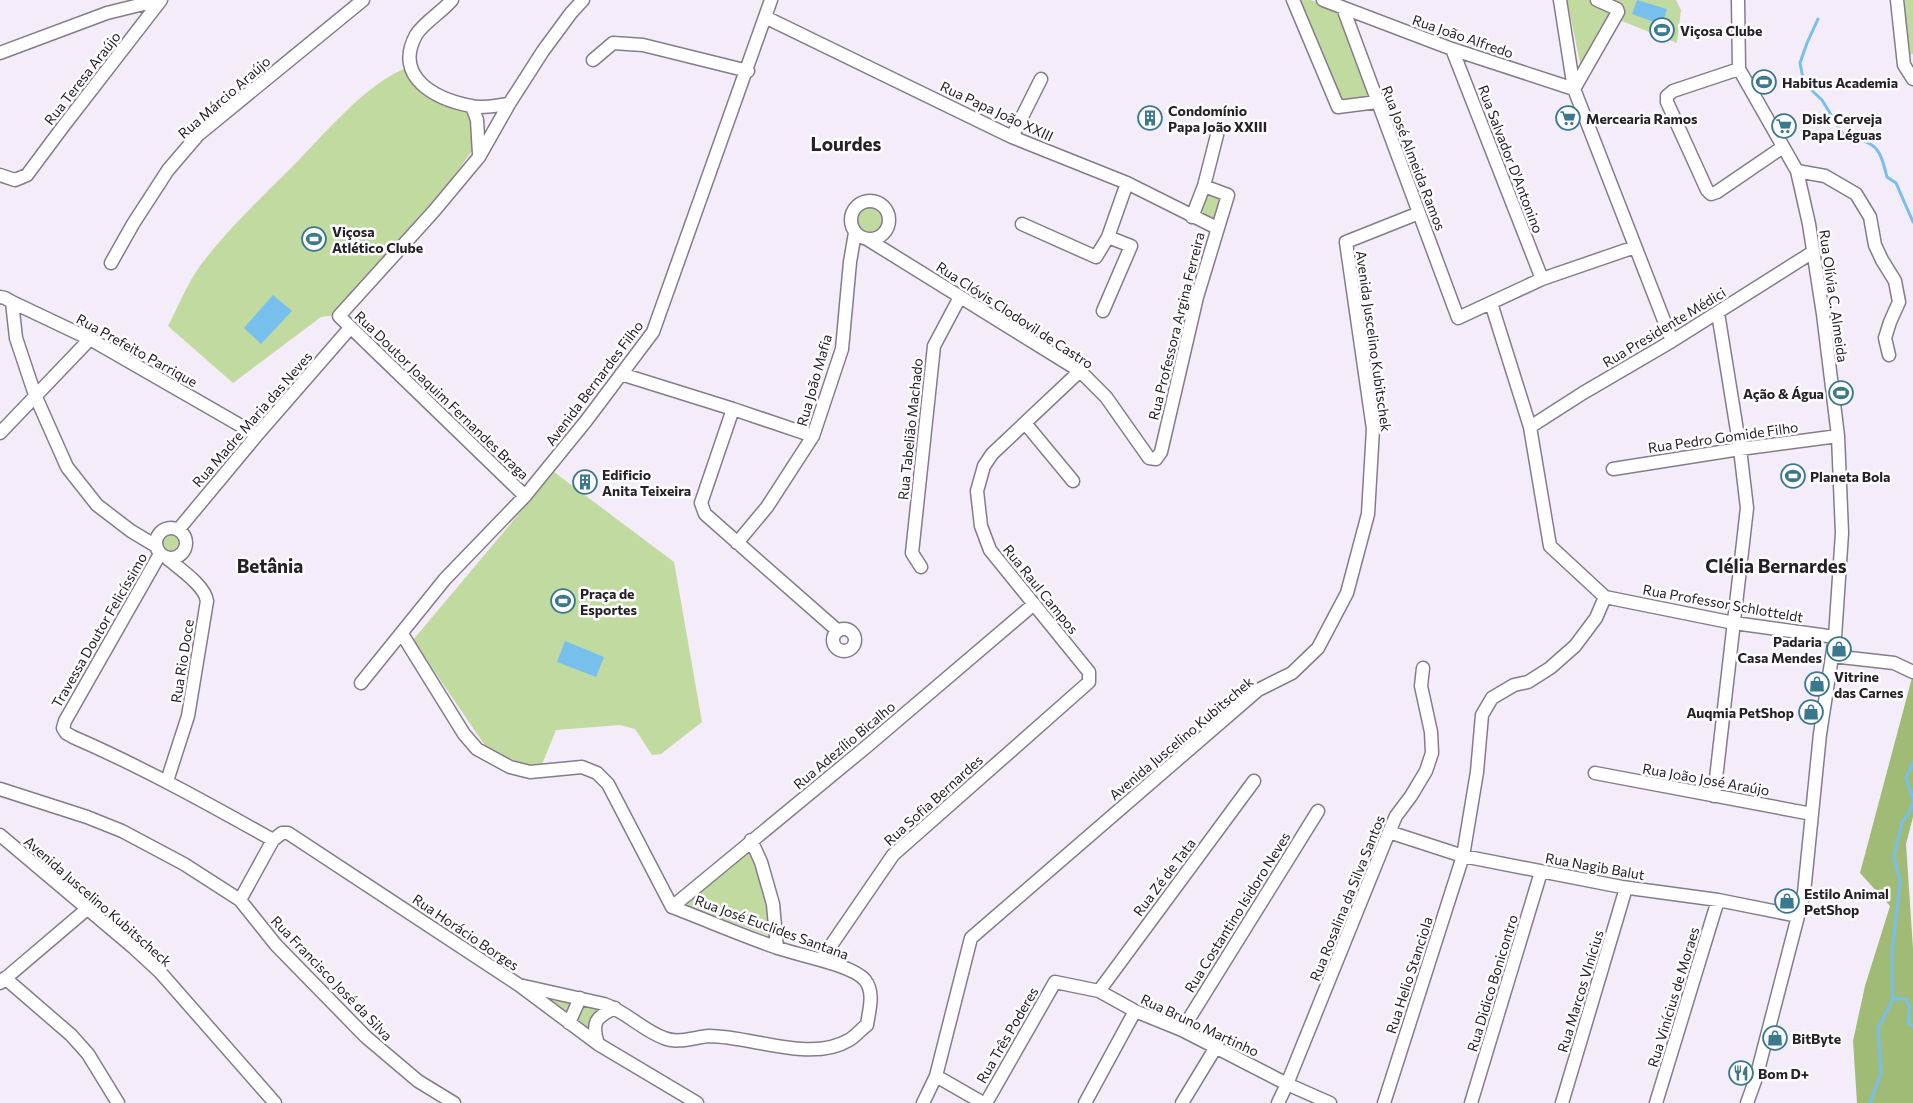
<svg xmlns="http://www.w3.org/2000/svg" width="1913" height="1103" font-family="Commissioner,sans-serif">
<style>
.green{fill:#c1da9f}
.forest{fill:#9fbb76}
.water{fill:#77c0ee}
.lines{fill:none;stroke-linecap:round;stroke-linejoin:round}
.stream{stroke:#77c0ee;stroke-width:3}
.minor-casing{stroke:#847d89;stroke-width:15}
.minor{stroke:#fff;stroke-width:12}
.labels{text-anchor:middle;dominant-baseline:central;stroke-width:5;stroke-linejoin:round;paint-order:stroke}
.poi-label{font-size:14px;font-weight:bold;fill:#252227;stroke:#fefcff;text-anchor:start}
.street-label{font-size:14px;fill:#252227;stroke:#fefcff}
.district-label{font-size:19px;font-weight:bold;fill:#252227;stroke:#fefcff}
</style>
<rect width="100%" height="100%" fill="#f4ecf9"/>
<path class="green" d="M1300 0H1311L1336 10 1370 96 1342 103Z
M1567 0H1676L1681 10 1677 43 1614 18 1582 72Z
M1904 0H1913V54H1910Z
M406 68 441 101 467 112 474 121V148L430 210 337 315 321 317 233 383 168 326C178 307 187 284 200 266 226 231 261 198 291 168 324 135 363 86 406 68Z
M1205 189 1226 197 1216 224 1194 215Z
M856 220a15 15 0 1 1 30 0a15 15 0 1 1-30 0Z
M554 472 674 562 702 722 661 754 652 755 635 729 620 725 556 730 541 767 529 768 486 747 413 640Z
M158 543a13 13 0 1 1 26 0a13 13 0 1 1-26 0Z
M748 847C760 876 767 906 772 937L685 905Z
M521 986 603 1004 600 1014 598 1042Z"/>
<path class="forest" d="M1913 674V817L1906 844 1913 949V1103H1857L1853 1041 1865 986 1890 906 1860 873Z"/>
<path class="water" d="M1637 0 1667 9 1662 25 1632 14Z
M273 295 292 311 261 344 244 328Z
M565 641 604 657 596 677 557 662Z"/>
<g class="lines">
<path class="stream" d="M1818 19 1807 43 1800 63 1804 83 1822 100 1844 136C1876 143 1879 145 1887 177L1896 183 1913 222
M1913 763 1906 778 1913 800
M1893 999H1906L1910 1007 1908 1023 1913 1026
M1870 1103 1881 1073 1878 1028 1893 999 1892 953 1900 881 1894 857 1902 822 1908 815 1913 803"/>
<g class="minor-casing">
<path id="minor" d="M452 0C442 12 423 23 416 35 393 77 435 99 471 106 483 109 497 105 509 104
M1293 0 1338 107 1377 102
M1323 0 1452 49 1574 89
M1560 0 1574 89 1672 341
M1738 0 1739 69 1797 171 1809 224 1823 314 1838 436 1842 533 1835 637 1820 734 1804 893 1756 1078 1747 1103
M1897 0 1904 65 1913 79
M1343 8 1458 318 1542 279 1635 247
M765 17 1012 137 1127 183 1217 228
M1452 49 1542 279
M0 53 107 13 160 0
M593 60 613 43 643 45 748 71
M1739 69 1673 91 1667 96V102L1707 190 1711 194 1717 192 1783 147
M1574 89 1618 12 1617 9 1597 0
M472 106 477 120 479 154
M1012 137 1041 79
M1797 171 1825 176 1856 194 1870 217 1875 245 1882 260 1895 281 1899 302 1890 322 1885 338 1889 355
M0 175 15 180 27 175 62 128 161 0
M851 220a19 19 0 1 1 38 0a19 19 0 1 1-38 0Z
M1192 217 1204 186 1217 135
M1022 224 1096 257 1108 237 1127 183
M867 239 1080 371 1106 397 1149 458 1156 459 1161 452 1197 297 1228 195 1204 186
M111 263 133 224 168 170 198 135 363 0
M0 297 5 298 12 302 90 339 257 435
M12 302 16 338 35 395 67 467 97 505 131 531 156 546
M1103 311 1131 246 1108 237
M621 374 733 409 813 436
M733 409 701 503 705 514 838 631
M1025 423 1073 481
M1530 427 1583 393 1672 341 1813 252
M0 433 90 339
M1613 469 1740 449 1838 436
M525 496 339 316 434 211 479 157 509 104 543 51 571 13 583 0
M156 543a15 15 0 1 1 30 0a15 15 0 1 1-30 0Z
M178 530 257 435 350 328
M737 543 767 507 813 436 842 349 850 262 855 233
M160 554 65 721 63 728 66 733 73 737C142 767 207 803 273 840
M921 567 912 553 934 346 960 297
M1605 597 1734 623 1835 637
M833 640a11 11 0 1 1 22 0a11 11 0 1 1-22 0Z
M402 634 464 734 477 749 510 767 530 772 582 767 597 773 608 784 672 907C706 920 741 935 775 947 796 955 851 964 865 980 875 993 869 1010 867 1025 861 1029 856 1036 849 1040 811 1063 751 1036 709 1036 695 1037 678 1044 664 1038 642 1030 627 1012 604 1004L519 985
M1832 656 1894 663 1913 672
M361 683 445 579 525 496 586 421 653 332 771 0
M1595 773 1812 814
M167 781 188 716 207 601C205 586 180 569 168 559
M0 789 87 817 122 831 184 864 240 900 276 945 366 1037 418 1081 454 1103
M1714 796 1747 508 1740 449 1718 313
M1389 832 1463 856 1622 887 1718 900 1798 916
M0 835 134 948 160 972 275 1103
M751 840 761 862 773 904 777 948
M240 900 273 840 282 833H288L519 985 598 1044 697 1103
M672 907 866 747 1034 604
M821 960 893 855 1089 682V672L990 550 981 526 977 491 984 466 992 454 1080 371
M5 978 71 1035 88 1054 118 1103
M0 983 87 909
M1099 991 1254 781
M569 1023 580 998
M1182 1030 1318 811
M598 1044C591 1022 596 1017 615 1008
M936 1076 983 1103
M923 1103 936 1076 971 938 1258 690 1292 673 1318 648 1347 593 1368 514 1373 429 1346 242 1419 213
M986 1103 1055 982 1099 991 1135 1011 1182 1030 1287 1084 1330 1103
M1085 1103 1135 1011
M1182 1103 1216 1047
M1278 1103 1287 1084 1389 832 1396 816 1411 796 1426 771 1432 753 1431 732 1421 686 1423 668
M1384 1103 1463 856 1477 772 1482 715 1492 698 1514 685 1528 682 1550 668 1575 646 1596 618 1605 597 1550 546 1530 427 1491 303
M1471 1103 1541 872
M1562 1103 1626 888
M1656 1103 1718 900"/>
</g>
<use href="#minor" class="minor"/>
</g>
<defs>
<g id="stadium-ring" transform="scale(1.25)"><circle r="9.5" fill="#fefcff" stroke="#39788d" stroke-width="1.5"/><path d="M0-5a6.5 5 0 1 0 0 10a6.5 5 0 1 0 0-10ZM-3.5-1.8h7v3.6h-7Z" fill="#39788d"/></g>
<g id="building-ring" transform="scale(1.25)"><circle r="9.5" fill="#fefcff" stroke="#39788d" stroke-width="1.5"/><path d="M-4-6H4V6H1V3H-1V6H-4ZM-2.5-4.3h1.7v1.8h-1.7ZM.8-4.3h1.7v1.8H.8ZM-2.5-1h1.7V.8h-1.7ZM.8-1h1.7V.8H.8Z" fill="#39788d"/></g>
<g id="supermarket-ring" transform="scale(1.25)"><circle r="9.5" fill="#fefcff" stroke="#39788d" stroke-width="1.5"/><path d="M-6-5.5h2.5l.6 2H6L4.5 2H-2.5L-4.4-4H-6ZM-1.5 3.2a1.3 1.3 0 1 0 .1 0ZM3 3.2a1.3 1.3 0 1 0 .1 0Z" fill="#39788d"/></g>
<g id="shop-ring" transform="scale(1.25)"><circle r="9.5" fill="#fefcff" stroke="#39788d" stroke-width="1.5"/><path d="M-5-2.5h2.3a2.7 3.5 0 0 1 5.4 0H5L5.5 6h-11ZM-1.5-2.5h3a1.5 2.3 0 0 0-3 0Z" fill="#39788d"/></g>
<g id="restaurant-ring" transform="scale(1.25)"><circle r="9.5" fill="#fefcff" stroke="#39788d" stroke-width="1.5"/><path d="M-5-6h1v4h1v-4h1v4h1v-4h1v5L-1.5 .5V6h-2V.5L-5-1ZM5-6V6H3V1.5H1.5Q1.5-4 5-6Z" fill="#39788d"/></g>
</defs>
<g fill-rule="evenodd">
<use href="#stadium-ring" x="1662" y="30"/>
<use href="#stadium-ring" x="1764" y="82"/>
<use href="#building-ring" x="1150" y="118"/>
<use href="#supermarket-ring" x="1568" y="118"/>
<use href="#supermarket-ring" x="1784" y="126"/>
<use href="#stadium-ring" x="314" y="239"/>
<use href="#stadium-ring" x="1841" y="393"/>
<use href="#stadium-ring" x="1793" y="476"/>
<use href="#building-ring" x="585" y="482"/>
<use href="#stadium-ring" x="563" y="601"/>
<use href="#shop-ring" x="1839" y="649"/>
<use href="#shop-ring" x="1817" y="684"/>
<use href="#shop-ring" x="1811" y="712"/>
<use href="#shop-ring" x="1787" y="901"/>
<use href="#shop-ring" x="1775" y="1038"/>
<use href="#restaurant-ring" x="1741" y="1073"/>
</g>
<g class="labels">
<g class="poi-label">
<text x="1680" y="30">Viçosa Clube</text>
<text x="1782" y="82">Habitus Academia</text>
<text x="1168" y="110">Condomínio<tspan x="1168" dy="16">Papa João XXIII</tspan></text>
<text x="1586" y="118">Mercearia Ramos</text>
<text x="1802" y="118">Disk Cerveja<tspan x="1802" dy="16">Papa Léguas</tspan></text>
<text x="332" y="231">Viçosa<tspan x="332" dy="16">Atlético Clube</tspan></text>
<text x="1824" y="393" text-anchor="end">Ação &amp; Água</text>
<text x="602" y="474">Edificio<tspan x="602" dy="16">Anita Teixeira</tspan></text>
<text x="1810" y="476">Planeta Bola</text>
<text x="580" y="593">Praça de<tspan x="580" dy="16">Esportes</tspan></text>
<text x="1822" y="641" text-anchor="end">Padaria<tspan x="1822" dy="16">Casa Mendes</tspan></text>
<text x="1834" y="676">Vitrine<tspan x="1834" dy="16">das Carnes</tspan></text>
<text x="1794" y="712" text-anchor="end">Auqmia PetShop</text>
<text x="1804" y="893">Estilo Animal<tspan x="1804" dy="16">PetShop</tspan></text>
<text x="1792" y="1038">BitByte</text>
<text x="1758" y="1073">Bom D+</text>
</g>
<g class="street-label">
<text transform="translate(1463 36) rotate(19)">Rua João Alfredo</text>
<text transform="translate(82 78) rotate(-52)">Rua Teresa Araújo</text>
<text transform="translate(224 97) rotate(-41)">Rua Márcio Araújo</text>
<text transform="translate(997 111) rotate(25)">Rua Papa João XXIII</text>
<text transform="translate(1414 158) rotate(69)">Rua José Almeida Ramos</text>
<text transform="translate(1511 159) rotate(69)">Rua Salvador D'Antonino</text>
<text transform="translate(1834 296) rotate(82)">Rua Olívia C. Almeida</text>
<text transform="translate(1015 315) rotate(33)">Rua Clóvis Clodovil de Castro</text>
<text transform="translate(1176 326) rotate(-76)">Rua Professora Argina Ferreira</text>
<text transform="translate(1664 327) rotate(-31)">Rua Presidente Médici</text>
<text transform="translate(1374 341) rotate(82)">Avenida Juscelino Kubitschek</text>
<text transform="translate(137 350) rotate(29)">Rua Prefeito Parrique</text>
<text transform="translate(814 380) rotate(-74)">Rua João Mafia</text>
<text transform="translate(594 383) rotate(-53)">Avenida Bernardes Filho</text>
<text transform="translate(442 395) rotate(44)">Rua Doutor Joaquim Fernandes Braga</text>
<text transform="translate(252 419) rotate(-49)">Rua Madre Maria das Neves</text>
<text transform="translate(910 429) rotate(-84)">Rua Tabelião Machado</text>
<text transform="translate(1723 437) rotate(-8)">Rua Pedro Gomide Filho</text>
<text transform="translate(1041 589) rotate(51)">Rua Raul Campos</text>
<text transform="translate(1723 603) rotate(10)">Rua Professor Schlotteldt</text>
<text transform="translate(99 630) rotate(-60)">Travessa Doutor Felicíssimo</text>
<text transform="translate(182 661) rotate(-81)">Rua Rio Doce</text>
<text transform="translate(1181 738) rotate(-40)">Avenida Juscelino Kubitschek</text>
<text transform="translate(844 745) rotate(-40)">Rua Adezílio Bicalho</text>
<text transform="translate(1706 779) rotate(10)">Rua João José Araújo</text>
<text transform="translate(933 800) rotate(-42)">Rua Sofia Bernardes</text>
<text transform="translate(1595 866) rotate(10)">Rua Nagib Balut</text>
<text transform="translate(1164 877) rotate(-53)">Rua Zé de Tata</text>
<text transform="translate(1347 898) rotate(-68)">Rua Rosalina da Silva Santos</text>
<text transform="translate(98 901) rotate(41)">Avenida Juscelino Kubitscheck</text>
<text transform="translate(1237 912) rotate(-58)">Rua Costantino Isidoro Neves</text>
<text transform="translate(772 927) rotate(20)">Rua José Euclides Santana</text>
<text transform="translate(466 932) rotate(34)">Rua Horácio Borges</text>
<text transform="translate(1409 975) rotate(-72)">Rua Helio Stanciola</text>
<text transform="translate(332 978) rotate(46)">Rua Francisco José da Silva</text>
<text transform="translate(1492 983) rotate(-73)">Rua Didico Bonicontro</text>
<text transform="translate(1580 991) rotate(-73)">Rua Marcos VInícius</text>
<text transform="translate(1673 997) rotate(-73)">Rua Vinícius de Moraes</text>
<text transform="translate(1200 1025) rotate(25)">Rua Bruno Martinho</text>
<text transform="translate(1007 1035) rotate(-60)">Rua Três Poderes</text>
</g>
<g class="district-label">
<text x="846" y="143">Lourdes</text>
<text x="270" y="565">Betânia</text>
<text x="1776" y="565">Clélia Bernardes</text>
</g>
</g>
</svg>
